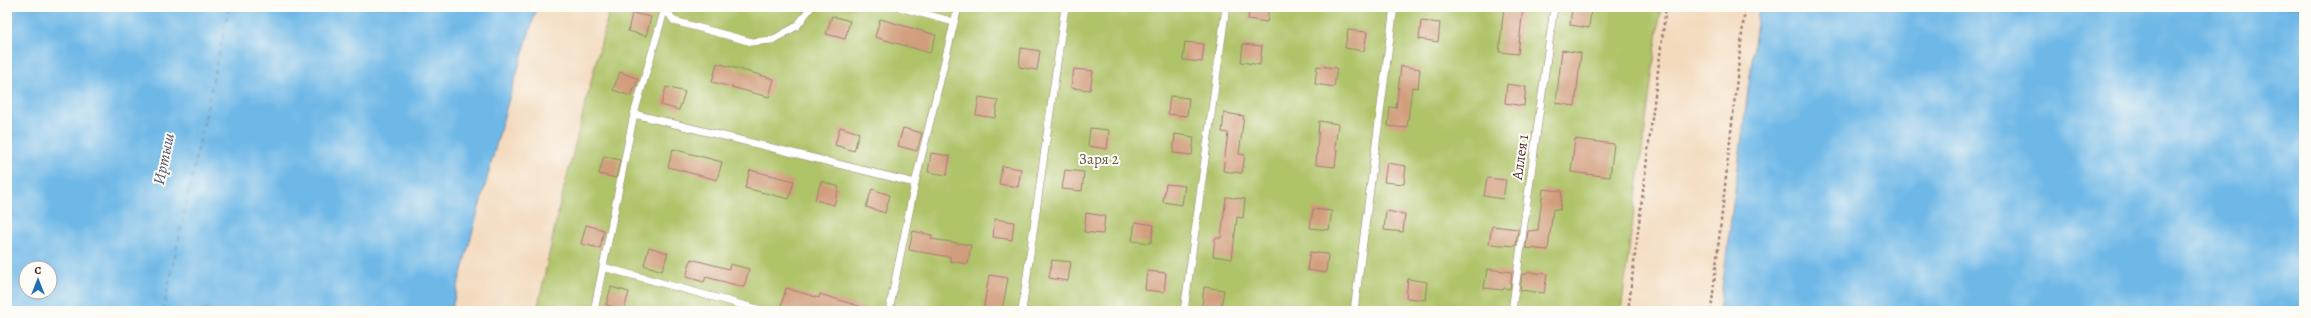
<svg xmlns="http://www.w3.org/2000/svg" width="2311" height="318" font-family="Alegreya,serif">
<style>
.green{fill:#afc368;stroke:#7c714a}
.water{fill:#6eb8e7;stroke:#5c6c89;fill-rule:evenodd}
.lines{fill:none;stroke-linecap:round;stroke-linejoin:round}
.ferry{stroke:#57556d;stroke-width:1;stroke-dasharray:5 4;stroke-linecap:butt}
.building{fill:#d19d7b}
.lane-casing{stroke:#9e7c74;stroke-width:8}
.path{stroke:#9e7c74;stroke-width:2.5;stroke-dasharray:3 3;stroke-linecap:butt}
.lane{stroke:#fff;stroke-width:7}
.labels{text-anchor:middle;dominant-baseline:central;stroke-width:4;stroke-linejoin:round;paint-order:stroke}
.street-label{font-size:15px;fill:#4a1f2b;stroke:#fdfcf7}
.park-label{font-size:15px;fill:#6d5840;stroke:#fdfcf7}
.water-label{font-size:16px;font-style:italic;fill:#57556d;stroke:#fdfcf7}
</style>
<rect width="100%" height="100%" fill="#fdfcf7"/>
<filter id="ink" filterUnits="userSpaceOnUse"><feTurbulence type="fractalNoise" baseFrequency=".025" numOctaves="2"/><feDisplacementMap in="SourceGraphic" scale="8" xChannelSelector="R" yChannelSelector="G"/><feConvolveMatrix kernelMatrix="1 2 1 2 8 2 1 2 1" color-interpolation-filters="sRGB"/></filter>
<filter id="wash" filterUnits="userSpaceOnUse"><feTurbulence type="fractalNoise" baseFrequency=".012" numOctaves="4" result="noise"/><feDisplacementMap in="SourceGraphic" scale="16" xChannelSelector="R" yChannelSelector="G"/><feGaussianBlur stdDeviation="0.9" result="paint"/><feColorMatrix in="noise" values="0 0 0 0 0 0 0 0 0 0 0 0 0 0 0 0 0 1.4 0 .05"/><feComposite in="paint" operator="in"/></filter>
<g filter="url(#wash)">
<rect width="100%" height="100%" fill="#f3dabd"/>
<path class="green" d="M610 7H1661L1621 311H537L559 208Z"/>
<path class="water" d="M7 7H537L507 105 451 311H7ZM26 268H50V292H26Z
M1759 7H2304V311H1719Z"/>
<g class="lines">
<path class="ferry" d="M163 311 229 7"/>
</g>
<g id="blocks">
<path class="building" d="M1250 7H1269L1267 22 1248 19Z
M1504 7H1523L1518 54 1499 52Z
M1572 7 1591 9 1589 28 1570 25Z
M632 13 651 17 646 36 628 31Z
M832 16 850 21 845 39 826 34Z
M880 19 936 35 930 53 875 37Z
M1421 21 1440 23 1438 42 1419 39Z
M1348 30 1367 32 1364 51 1345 48Z
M1185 42 1204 44 1202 62 1183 60Z
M1243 44 1262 46 1260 65 1241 62Z
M1021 48 1040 51 1037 70 1019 67Z
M1562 50 1581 53 1575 106 1556 103Z
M717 63 774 79 769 97 712 82Z
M1317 66 1337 68 1334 87 1315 84Z
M1401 66 1420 69 1418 88 1412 87 1407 128 1388 126 1390 107 1396 108Z
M1074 69 1093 71 1090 90 1071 88Z
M620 72 638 79 631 96 613 90Z
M1507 84 1526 87 1524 106 1505 103Z
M666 87 685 92 679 110 661 105Z
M1170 96 1189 98 1187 116 1168 114Z
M979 97 998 100 995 118 976 115Z
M1224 113 1244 116 1239 154 1245 155 1242 173 1223 171 1228 133 1222 132Z
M1319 121 1338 124 1335 148 1337 149 1335 167 1316 165Z
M840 127 859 133 854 151 835 145Z
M903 128 922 133 917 151 898 146Z
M1090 128 1109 130 1107 149 1088 146Z
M1175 134 1194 137 1192 155 1173 153Z
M1575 139 1614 144 1610 177 1571 172Z
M673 149 722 162 717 180 668 167Z
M931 153 950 156 947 175 928 172Z
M604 156 620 160 616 178 599 174Z
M1387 163 1406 166 1404 184 1384 182Z
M1002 166 1021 169 1018 187 999 184Z
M750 170 794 181 789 199 745 188Z
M1065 170 1084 172 1082 191 1062 189Z
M1487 178 1506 180 1503 199 1484 196Z
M821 181 839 187 834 205 815 200Z
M1166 184 1185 186 1182 205 1163 202Z
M872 189 890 195 885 213 866 207Z
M1543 189 1562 191 1560 210 1553 209 1548 250 1526 248 1528 231 1538 230Z
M1226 197 1245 199 1243 218 1237 217 1232 259 1213 256 1215 238H1221Z
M1313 209 1332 211 1329 230 1310 228Z
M1386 211 1405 214 1403 232 1384 230Z
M1086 213 1105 216 1103 234 1084 232Z
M995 219 1014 222 1012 240 993 237Z
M1135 222 1154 225 1151 243 1132 241Z
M586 225 604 230 600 248 581 244Z
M1492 226 1518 229 1516 246 1489 244Z
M913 231 932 235 931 239 971 245 968 264 950 261V257L909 250Z
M649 247 668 253 662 271 644 265Z
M1310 252 1328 254 1326 273 1307 270Z
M691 259 729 269 730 264 749 269 744 287 706 277 704 282 686 277Z
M1052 260 1071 262 1068 281 1049 278Z
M1487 269 1512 272 1510 289 1504 288 1503 290 1484 288Z
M1147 271 1166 273 1164 292 1145 290Z
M1528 272 1547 274 1544 293 1520 290 1522 274H1527Z
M989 275 1008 278 1002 311H983Z
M1408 279 1427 282 1425 300 1406 298Z
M611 287 629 292 624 310 606 305Z
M1204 287 1224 290 1221 308 1202 306Z
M786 288 819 298 820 294 865 308 864 311H798L781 306Z"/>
</g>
</g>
<g filter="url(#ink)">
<use href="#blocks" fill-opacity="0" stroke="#9e7c74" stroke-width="1"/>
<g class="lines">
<g class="lane-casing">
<path id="lane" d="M664 7 674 21 752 42 772 40 797 26 811 7
M899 7 954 22
M634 114 915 183
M603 267 765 311
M594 311 634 114 665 8
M889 311 915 183 958 7
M1022 311 1065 7
M1184 311 1226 7
M1354 311 1394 7
M1512 311 1554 7"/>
</g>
<path class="path" d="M1628 311 1666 7
M1711 311 1745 7"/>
<use href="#lane" class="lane"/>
</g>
</g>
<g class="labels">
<g class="street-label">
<text transform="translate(1520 157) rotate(-82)">Аллея 1</text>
</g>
<g class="park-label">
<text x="1099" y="159">Заря 2</text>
</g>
<g class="water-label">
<text transform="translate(164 159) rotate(-78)">Иртыш</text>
</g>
</g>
<rect width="2311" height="318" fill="none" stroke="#fdfcf7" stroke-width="24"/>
<g transform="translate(38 280)"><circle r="19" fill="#fdfcf7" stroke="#b5a4a5"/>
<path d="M0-3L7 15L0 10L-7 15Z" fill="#1f6fb2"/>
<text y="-6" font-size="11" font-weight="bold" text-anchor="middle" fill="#4a1f2b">С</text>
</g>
</svg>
